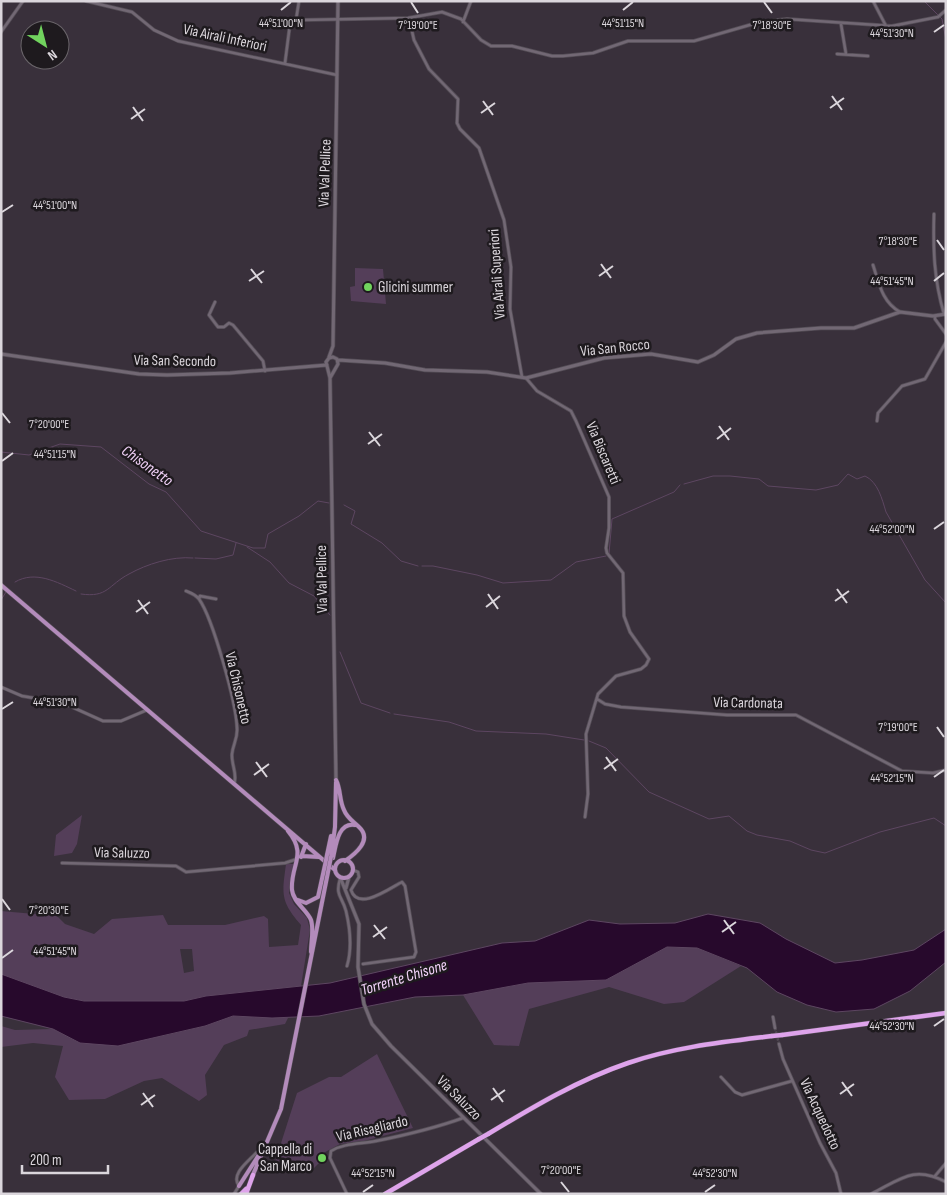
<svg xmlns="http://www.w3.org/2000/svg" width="947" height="1195" font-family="'Sofia Sans Condensed',sans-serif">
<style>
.green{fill:#543e59;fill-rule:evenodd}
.water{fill:#27092c;stroke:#5d4661}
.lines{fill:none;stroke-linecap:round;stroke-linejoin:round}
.stream{stroke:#5d4661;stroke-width:1}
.street-tunnel{stroke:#514953;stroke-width:2.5;stroke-dasharray:2.5 1;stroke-linecap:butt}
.street-casing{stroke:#544d56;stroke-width:4}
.secondary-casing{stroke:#544d56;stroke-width:4.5}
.primary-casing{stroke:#544d56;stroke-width:5}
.highway-casing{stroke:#544d56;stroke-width:5.5}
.street{stroke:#726874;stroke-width:2.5}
.secondary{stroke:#726874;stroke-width:3}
.primary{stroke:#b38bbb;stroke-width:4}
.highway{stroke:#dea3eb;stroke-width:4.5}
.primary-bridge-casing{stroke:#544d56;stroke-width:5;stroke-linecap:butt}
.highway-bridge-casing{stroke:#544d56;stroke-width:5.5;stroke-linecap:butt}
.primary-bridge{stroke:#b38bbb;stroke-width:4}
.highway-bridge{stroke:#dea3eb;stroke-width:4.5}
.ticks{fill:none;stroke:#dbd6dc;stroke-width:2}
.poi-dot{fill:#71d35e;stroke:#1e1a1e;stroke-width:2}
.labels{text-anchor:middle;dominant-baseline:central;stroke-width:5;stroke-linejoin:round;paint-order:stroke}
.street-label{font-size:15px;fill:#dbd6dc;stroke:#1e1a1e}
.poi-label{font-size:15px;fill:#dbd6dc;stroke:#1e1a1e;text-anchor:start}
.water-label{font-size:16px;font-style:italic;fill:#f3d3fa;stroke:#1e1a1e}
.ticks-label{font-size:12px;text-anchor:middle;fill:#dbd6dc;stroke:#1e1a1e;stroke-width:5;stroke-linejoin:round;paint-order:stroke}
</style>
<rect width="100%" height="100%" fill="#39303b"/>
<path class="green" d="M355 268 383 269 386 304 351 301 350 287 355 286Z
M82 815 77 844 72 853 54 856 56 835Z
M286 864H295L289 893 294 904 307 918 310 930 301 986 206 996 184 1001H84L64 997 1 974V911L57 916 65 924 94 934 112 919 163 915 168 925H225L264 916 268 919 269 947 298 945 301 925C280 901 282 894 286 864ZM180 949H192L194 971 184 973Z
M667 947 697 948 741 966 684 1002 664 1004 609 987 529 1009 519 1046 494 1045 463 995 528 983 606 980Z
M233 1016 288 1018 285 1024 249 1030 247 1036 224 1045 205 1075 207 1095 199 1101 162 1078 144 1081 105 1099 69 1100 55 1077 63 1046 33 1043 1 1047V1026L15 1030 53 1029 80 1043 163 1036 205 1026Z
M377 1054 413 1128 364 1141 340 1144 316 1157 319 1163 310 1172 302 1173 294 1166 275 1162 297 1093 329 1077H341Z"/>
<path class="water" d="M708 914 760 923 786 939 835 963 862 960 914 950 946 929V962L910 991 874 1009 836 1012 807 1005 777 992 747 968 697 948 667 947 606 980 528 983 463 995 415 997 319 1016 272 1018 233 1016 205 1026 118 1046 80 1043 53 1029 1 1016V974L64 997 84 1001H184L206 996 330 983 502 943 535 941 589 920 620 924 675 923Z"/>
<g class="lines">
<path class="stream" d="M924 1 942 19 946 40
M1 452 29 455 60 444 101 447 149 484 166 492 201 531 253 548H265L268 534 299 516 318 501 329 503
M684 484 713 476H730L759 479 768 486 816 490 838 485 848 474 857 479 865 476C878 482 882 499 886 512L925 580 946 603
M344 505 355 511 351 524 382 543 401 561 418 566
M247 547 270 562 289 583 314 596 330 615
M609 554 612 519 674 492 680 485
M195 558 216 559 233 555 236 543
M422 566H433L477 575 503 583 551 580 576 562 606 556
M15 582C35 570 57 582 76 591
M81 594C108 598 108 585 129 574 147 564 172 556 193 558
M1 600 6 592
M340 652 361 703 390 713
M394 714 449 722 476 731 546 734 584 740
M589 741 606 748 649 792 709 819 729 816 747 831 757 835 790 841 811 850 825 853 880 832 934 818 946 826"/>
<path class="street-tunnel" d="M775 1028 779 1044"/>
<g class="street-casing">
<path id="street" d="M86 1 132 12 154 30 178 41 337 75
M299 1 296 20H301L408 18 442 12 461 19 481 40 491 46H512L552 56H563L593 53 628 41H694L760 22 787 19 892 26 938 17 946 10
M873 1 886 26
M409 18 414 40 429 69 458 99 457 123 460 129 479 148 504 220 511 267 510 309 522 377
M463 22 471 1
M841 24 846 54
M1 32 23 1
M837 54 868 56
M285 63 290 24 296 20
M934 214C933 250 934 280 944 314
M873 265C879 283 882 302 900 312
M215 302 209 315 218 327H224L229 323 233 325 263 361 265 371
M935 316V319L946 334
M526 378 537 391 571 411 576 421 609 497V528L606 548 607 553 623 573 624 616 630 632 649 659 646 665 641 669 616 676 598 694 586 734 588 794 585 817
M877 421 878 413 902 386 925 379 946 342
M186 591C191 593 195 594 199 599 213 619 236 702 237 728 238 738 233 744 232 754 231 764 238 775 234 784
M199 599 200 596 216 599
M1 687 22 696 63 703 103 721H121L147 710
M597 699 605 704 621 707 727 715H796L902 771 933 773 946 770
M62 863 176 866 186 872 285 863 297 859
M353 870 358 872 359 877 351 890C358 912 390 888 402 882L405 886 416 952 414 957 363 964
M340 879C335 896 342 896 346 911 350 928 352 949 347 966
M773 1017 775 1028
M779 1044 783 1059 820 1143 836 1173 841 1194
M721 1077 735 1092 742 1095 792 1081
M935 1176 946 1163
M234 1194 239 1186C230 1174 249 1161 257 1152
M347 1194 330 1158 331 1151C344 1143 361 1144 376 1141 406 1135 435 1128 463 1118
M871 1194C901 1179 914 1165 946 1182"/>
</g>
<g class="secondary-casing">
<path id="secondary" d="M1 354 139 374 167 375 230 373 327 365
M329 357 333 346 338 1
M338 360 385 363 425 370 487 372 526 378 604 358 651 354 698 362 714 355 736 339 757 333 821 328H854L900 312 933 316 946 314
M330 378 338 364 337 359 333 357 329 358 326 362 330 378 336 780
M340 877 359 924 358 967 364 1004 372 1024 391 1046 541 1194
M346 888 349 877"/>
</g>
<g class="primary-casing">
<path id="primary" d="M1 585 335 870
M336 780C341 789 339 800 344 810 347 818 353 821 359 827 373 840 355 854 345 861
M288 831C308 855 290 865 292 890 293 902 307 910 311 920 314 929 311 942 311 952
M327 855 331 836
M302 856 319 857
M301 857 306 844
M331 857 335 827 336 782
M333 858C336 845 338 822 355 825
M335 869a9 9 0 1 1 18 0a9 9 0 1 1-18 0Z
M298 900 306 903 318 897 325 865
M252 1177 281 1109 329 867
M239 1186 262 1150"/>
</g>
<g class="highway-casing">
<path id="highway" d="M782 1035 946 1013
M488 1134C533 1107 578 1080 628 1063 675 1047 723 1042 772 1036
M241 1194 246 1189
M246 1194 253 1175
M385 1194 479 1139"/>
</g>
<use href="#street" class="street"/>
<use href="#secondary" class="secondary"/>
<use href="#primary" class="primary"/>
<use href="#highway" class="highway"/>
<g class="primary-bridge-casing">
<path id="primary-bridge" d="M325 865 327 855
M329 867 331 857"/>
</g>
<g class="highway-bridge-casing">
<path id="highway-bridge" d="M772 1036 782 1035
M479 1139 488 1134"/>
</g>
<use href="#primary-bridge" class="primary-bridge"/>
<use href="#highway-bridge" class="highway-bridge"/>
</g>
<path class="ticks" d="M411 2 418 13M764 2 772 13M281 10 291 2M623 10 633 2M934 32 944 25M832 96 842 110M483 101 493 115M133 107 143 121M830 108 844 98M481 113 495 103M131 119 145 109M2 212 13 205M937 240 944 250M601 264 611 278M251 269 262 283M599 276 613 266M249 281 264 271M934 281 944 273M2 413 10 423M719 426 729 440M369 432 380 446M717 439 731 428M368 444 382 434M2 461 13 453M934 529 944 522M837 589 847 603M488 594 498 609M138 600 148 614M835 601 849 591M486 607 500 596M136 612 150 602M2 709 13 702M937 727 944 737M606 757 616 771M256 762 267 777M604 769 618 759M254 775 269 764M934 777 944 770M2 899 10 910M724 920 734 934M374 925 385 939M722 932 736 922M373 937 387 927M2 958 13 950M934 1026 944 1019M842 1082 852 1096M493 1088 503 1102M143 1093 153 1107M840 1094 854 1084M491 1100 505 1090M141 1105 155 1095M561 1182 569 1192M363 1192 373 1185M705 1192 715 1185"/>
<g class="poi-dot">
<circle cx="368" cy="287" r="5"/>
<circle cx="322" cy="1158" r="5"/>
</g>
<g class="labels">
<g class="street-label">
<text transform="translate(225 38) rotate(12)">Via Airali Inferiori</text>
<text transform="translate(325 173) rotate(-88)">Via Val Pellice</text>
<text transform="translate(497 274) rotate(-94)">Via Airali Superiori</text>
<text transform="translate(615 348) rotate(-6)">Via San Rocco</text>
<text transform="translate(175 361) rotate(1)">Via San Secondo</text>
<text transform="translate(603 453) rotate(67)">Via Biscaretti</text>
<text transform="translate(322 579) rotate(-91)">Via Val Pellice</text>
<text transform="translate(238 688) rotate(77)">Via Chisonetto</text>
<text transform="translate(748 703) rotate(1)">Via Cardonata</text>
<text transform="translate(122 853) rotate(1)">Via Saluzzo</text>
<text transform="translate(459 1098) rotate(45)">Via Saluzzo</text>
<text transform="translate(820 1114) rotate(65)">Via Acquedotto</text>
<text transform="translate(372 1129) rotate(-13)">Via Risagliardo</text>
</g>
<g class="poi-label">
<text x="378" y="287">Glicini summer</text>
<text x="312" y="1149" text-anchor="end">Cappella di<tspan x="312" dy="17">San Marco</tspan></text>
</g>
<g class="water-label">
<text transform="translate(147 466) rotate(35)">Chisonetto</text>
<text transform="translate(404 978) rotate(-17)">Torrente Chisone</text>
</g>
</g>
<g class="ticks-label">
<text x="281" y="27">44°51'00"N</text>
<text x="623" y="27">44°51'15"N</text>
<text x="418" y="29">7°19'00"E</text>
<text x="772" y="29">7°18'30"E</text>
<text x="892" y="37">44°51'30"N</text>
<text x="55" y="209">44°51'00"N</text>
<text x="898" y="245">7°18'30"E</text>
<text x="892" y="285">44°51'45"N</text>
<text x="49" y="428">7°20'00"E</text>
<text x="55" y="458">44°51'15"N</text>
<text x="892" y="533">44°52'00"N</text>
<text x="55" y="706">44°51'30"N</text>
<text x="898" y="731">7°19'00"E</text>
<text x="892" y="782">44°52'15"N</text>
<text x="49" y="914">7°20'30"E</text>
<text x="55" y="955">44°51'45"N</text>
<text x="892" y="1030">44°52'30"N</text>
<text x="561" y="1174">7°20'00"E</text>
<text x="373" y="1177">44°52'15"N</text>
<text x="715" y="1177">44°52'30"N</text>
</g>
<rect width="947" height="1195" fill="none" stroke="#dbd6dc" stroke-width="5"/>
<g transform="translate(45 45) rotate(144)"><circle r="24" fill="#1e1a1e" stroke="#6a656a"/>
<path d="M0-4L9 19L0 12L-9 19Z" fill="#71d35e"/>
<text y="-8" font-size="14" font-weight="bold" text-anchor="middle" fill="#dbd6dc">N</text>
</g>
<path d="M22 1165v8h86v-8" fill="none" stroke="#dbd6dc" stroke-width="2.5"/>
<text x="30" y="1165" font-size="15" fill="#dbd6dc" stroke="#1e1a1e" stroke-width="4" paint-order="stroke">200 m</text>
</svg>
